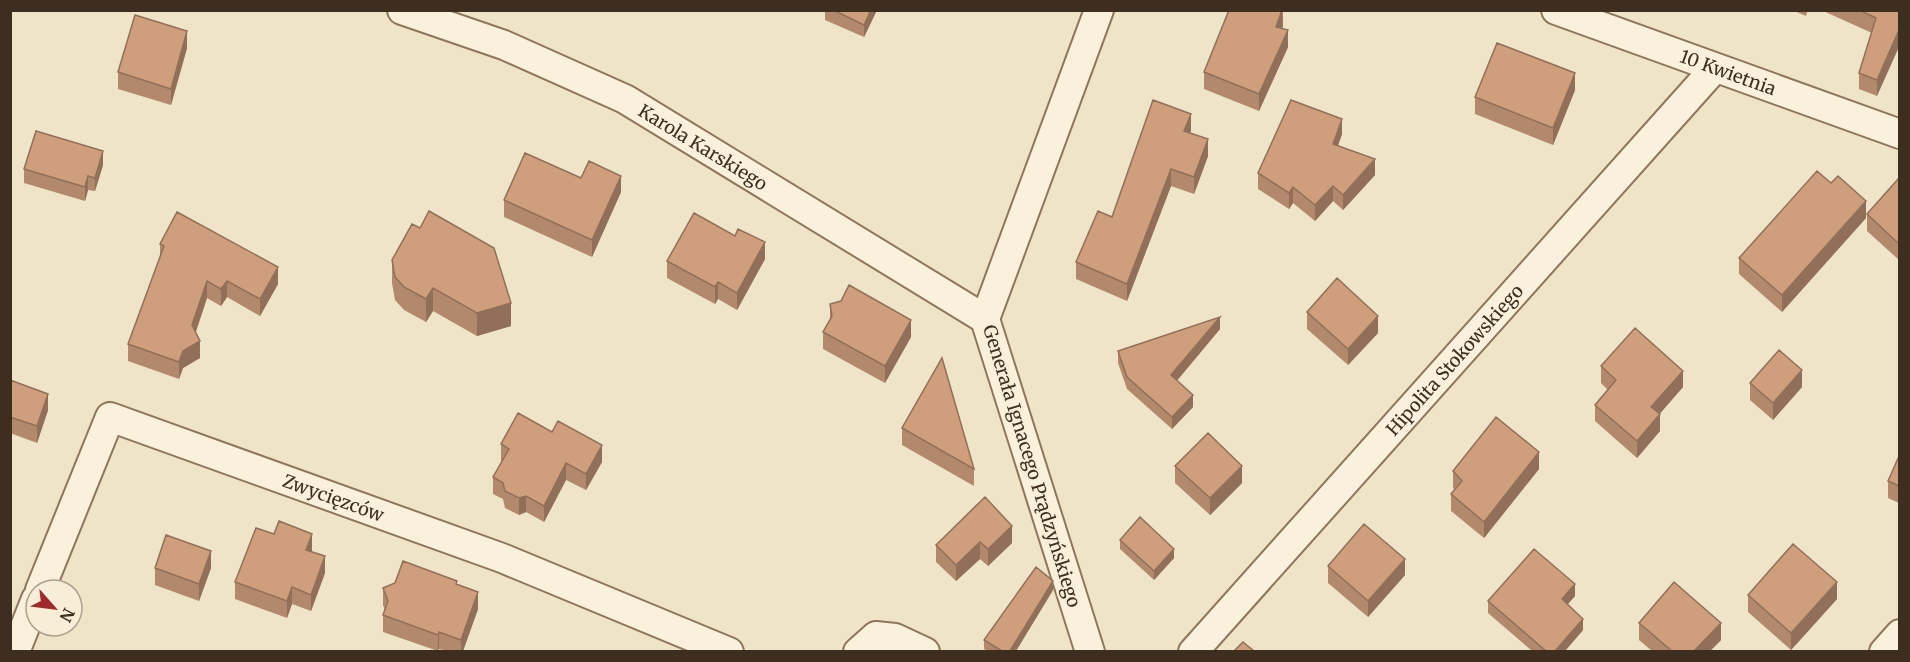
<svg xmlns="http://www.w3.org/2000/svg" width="1910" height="662" font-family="Merriweather,serif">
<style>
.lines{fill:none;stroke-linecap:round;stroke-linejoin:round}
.minor-casing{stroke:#8d765c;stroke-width:32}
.minor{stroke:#faf1dc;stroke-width:28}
.wall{fill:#b2896c}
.shaded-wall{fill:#916f58}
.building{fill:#cf9f7d;stroke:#916f58;stroke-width:1.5}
.labels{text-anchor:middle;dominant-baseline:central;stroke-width:4.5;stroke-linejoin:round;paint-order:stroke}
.street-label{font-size:18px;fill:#3d2e20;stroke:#f7eed8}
</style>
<rect width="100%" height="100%" fill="#f0e4c8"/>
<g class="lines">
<g class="minor-casing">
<g id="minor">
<path id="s1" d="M402 10 504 45 625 99 985 319"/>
<path id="s2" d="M1556 10 1900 134"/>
<path id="s3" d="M40 590 110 417 502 558 729 652"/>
<path d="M15 652 36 599"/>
<path d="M858 652 876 636 895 638 925 652"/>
<path d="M1090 652 985 319 1099 10"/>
<path id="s4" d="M1193 652 1715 68"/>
<path d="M1884 652 1900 634"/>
</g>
</g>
<use href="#minor" class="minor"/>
</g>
<path class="wall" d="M825 10H877L864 37 825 20Z
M1283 10V26L1282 28 1288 47 1259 111 1204 89V72Z
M1792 10H1808L1806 16Z
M1821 10H1899L1877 96 1859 89V73L1872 33Z
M187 48 171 105 118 89V72Z
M1575 90 1553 145 1475 114V97Z
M1191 131 1190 133 1208 156 1194 194 1171 186 1127 301 1076 279V262L1112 217Z
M1342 134 1338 146 1375 175 1343 210 1333 201 1315 221 1293 203 1289 209 1258 189V173Z
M103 165 95 191 88 190 85 201 24 183V169Z
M581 178 621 192 592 257 504 217V200Z
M1899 178V260L1867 231V214Z
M1866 218 1782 312 1739 274V258Z
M160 244 278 284 260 316 227 297 221 306 207 298 196 332 200 358 183 368 179 379 128 361V344L160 259Z
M765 259 737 310 718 299 715 304 667 278V261Z
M392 260 511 326 477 336 433 311 426 322 404 310 395 300 392 283Z
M830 304 911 337 885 383 823 349V332L830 320Z
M1307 312 1378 333 1348 365 1307 329Z
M1220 329 1177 381 1193 407 1172 429 1127 389 1118 363V351Z
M1601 366 1683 387 1659 414 1660 431 1637 458 1595 421V405L1608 390 1601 383Z
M10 380 48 410 37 443 10 433Z
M1750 383 1802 387 1773 420 1750 400Z
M902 428 974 469V486L902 445Z
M501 444 602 462 586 490 566 480 544 522 526 512 519 515 505 508 503 499 493 494V477L502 462 501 461Z
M1899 456V503L1888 498V481Z
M1175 466 1242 483 1210 515 1175 483Z
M1539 469 1484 538 1451 511V494L1455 490 1453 488V471Z
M985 497 1012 543 988 566 980 559 956 581 936 562V545Z
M1120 540 1174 558 1154 580 1120 549Z
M312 551V552L325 573 311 611 292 604 287 618 235 599V582Z
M1328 566 1405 575 1368 617 1328 583Z
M155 568H211L199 601 155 585Z
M457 584 478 609 463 651H447L439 649 438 651 383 632V615L385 610 383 605V588Z
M1053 590 1016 651H988L984 649V640Z
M1748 595 1837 599 1791 650 1748 612Z
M1575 596 1567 604 1583 630 1565 651H1532L1488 613V601Z
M1639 623 1721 640 1710 651H1652L1639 640Z"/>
<path class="shaded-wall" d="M871 10H877L864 37V25Z
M1282 10 1283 26 1276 43V27Z
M1288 30V47L1259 111V94Z
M1899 30V47L1877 96V80Z
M187 31V48L171 105V89Z
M1575 73V90L1553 145V128Z
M1191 114V131L1184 148V131Z
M1342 119V134L1333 159V144Z
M1208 139V156L1194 194V177Z
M103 151V165L95 191V178Z
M1375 159V175L1343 210V195Z
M1171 169V186L1127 301V284Z
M88 176V190L85 201V187Z
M621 176V192L592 257V240Z
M1333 186V201L1315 221V205Z
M1293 187V203L1289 209V193Z
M1866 201V218L1782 312V295Z
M765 242V259L737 310V293Z
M278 267V284L260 316V299Z
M207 281V298L192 342V325Z
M227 281V297L221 306V289Z
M718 282V299L715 304V287Z
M433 288V311L426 322V299Z
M511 303V326L477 336V313Z
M1378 316V333L1348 365V349Z
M1220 317V329L1171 387V375Z
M911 320V337L885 383V366Z
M200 341V358L183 368 179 379V362L183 351Z
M1802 370V387L1773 420V403Z
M1683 371V387L1651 424V407Z
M48 394V410L37 443V426Z
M1193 395V407L1172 429V417Z
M1660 414V431L1637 458V441Z
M602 445V462L586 490V474Z
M1539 452V469L1484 538V522Z
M566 463V480L544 522V506Z
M1242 466V483L1210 515V498Z
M526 496V512L519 515V498Z
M1012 526V543L988 566V549Z
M312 534V551L306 567V550Z
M980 542V559L956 581V565Z
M1174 549V558L1154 580V571Z
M211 551V568L199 601V584Z
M325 556V573L311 611V595Z
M1405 559V575L1368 617V601Z
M1053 581V590L1016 651H1010Z
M1837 582V599L1791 650V633Z
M1575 584V596L1562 611V599Z
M292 587V604L287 618V601Z
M478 592V609L463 651H461V640Z
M1583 619V630L1565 651H1555Z
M1721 623V640L1710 651H1694Z
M439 632V649L438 651V635Z"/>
<path class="building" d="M833 10H871L864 25Z
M1229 10H1282L1276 27 1288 30 1259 94 1204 72Z
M1859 10H1899V30L1877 80 1859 73 1876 18Z
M135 15 187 31 171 89 118 72Z
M1497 43 1575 73 1553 128 1475 97Z
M1153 100 1191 114 1184 131 1208 139 1194 177 1171 169 1127 284 1076 262 1098 211 1112 217Z
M1291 100 1342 119 1333 144 1375 159 1343 195 1333 186 1315 205 1293 187 1289 193 1258 173Z
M36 131 103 151 95 178 88 176 85 187 24 169Z
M525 153 581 178 589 161 621 176 592 240 504 200Z
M1817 171 1831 183 1838 176 1866 201 1782 295 1739 258Z
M1899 178V244L1867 214Z
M429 211 494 248 511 303 477 313 433 288 426 299 404 287 395 277 392 260 412 224 420 228Z
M177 212 278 267 260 299 227 281 221 289 207 281 192 325 200 341 183 351 179 362 128 344 164 246 160 244Z
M694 213 735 236 738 229 765 242 737 293 718 282 715 287 667 261Z
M1337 278 1378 316 1348 349 1307 312Z
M849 285 911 320 885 366 823 332 832 316 830 304 841 301Z
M1220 317 1171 375 1193 395 1172 417 1127 377 1118 351Z
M1635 328 1683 371 1651 407 1660 414 1637 441 1595 405 1616 380 1601 366Z
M1779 350 1802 370 1773 403 1750 383Z
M942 358 974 469 902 428Z
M10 380 48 394 37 426 10 417Z
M518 413 552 432 558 421 602 445 586 474 566 463 544 506 526 496 519 498 505 491 503 483 493 477 509 449 501 444Z
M1496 417 1539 452 1484 522 1451 494 1462 481 1453 471Z
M1208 433 1242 466 1210 498 1175 466Z
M1899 456V486L1888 481Z
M985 497 1012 526 988 549 980 542 956 565 936 545Z
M1140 517 1174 549 1154 571 1120 540Z
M279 521 312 534 306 550 325 556 311 595 292 587 287 601 235 582 256 528 274 534Z
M1364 524 1405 559 1368 601 1328 566Z
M166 535 211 551 199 584 155 568Z
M1793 544 1837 582 1791 633 1748 595Z
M1534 549 1575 584 1562 599 1583 619 1555 651H1546L1488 601Z
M403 561 457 581 456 584 478 592 461 640 439 632 438 635 383 615 388 601 383 588 395 583Z
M1036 567 1053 581 1010 651H1002L984 640Z
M1674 582 1721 623 1694 651H1672L1639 623Z
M1243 642 1254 651H1234Z"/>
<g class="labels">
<g class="street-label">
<text stroke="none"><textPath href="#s2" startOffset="183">10 Kwietnia</textPath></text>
<text stroke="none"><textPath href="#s1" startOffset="332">Karola Karskiego</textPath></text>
<text stroke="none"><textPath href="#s4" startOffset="392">Hipolita Stokowskiego</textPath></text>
<text transform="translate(1032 466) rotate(73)">Generała Ignacego Prądzyńskiego</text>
<text stroke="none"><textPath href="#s3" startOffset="424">Zwycięzców</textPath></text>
</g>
</g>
<rect width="1910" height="662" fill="none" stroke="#3d2e20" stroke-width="24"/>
<g transform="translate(54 608) rotate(118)"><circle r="28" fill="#f7eed8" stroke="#ada18e" stroke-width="1.5"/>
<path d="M0-4.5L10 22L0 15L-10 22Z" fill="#9e2a2b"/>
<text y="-9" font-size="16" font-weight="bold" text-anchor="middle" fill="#3d2e20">N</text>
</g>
</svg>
